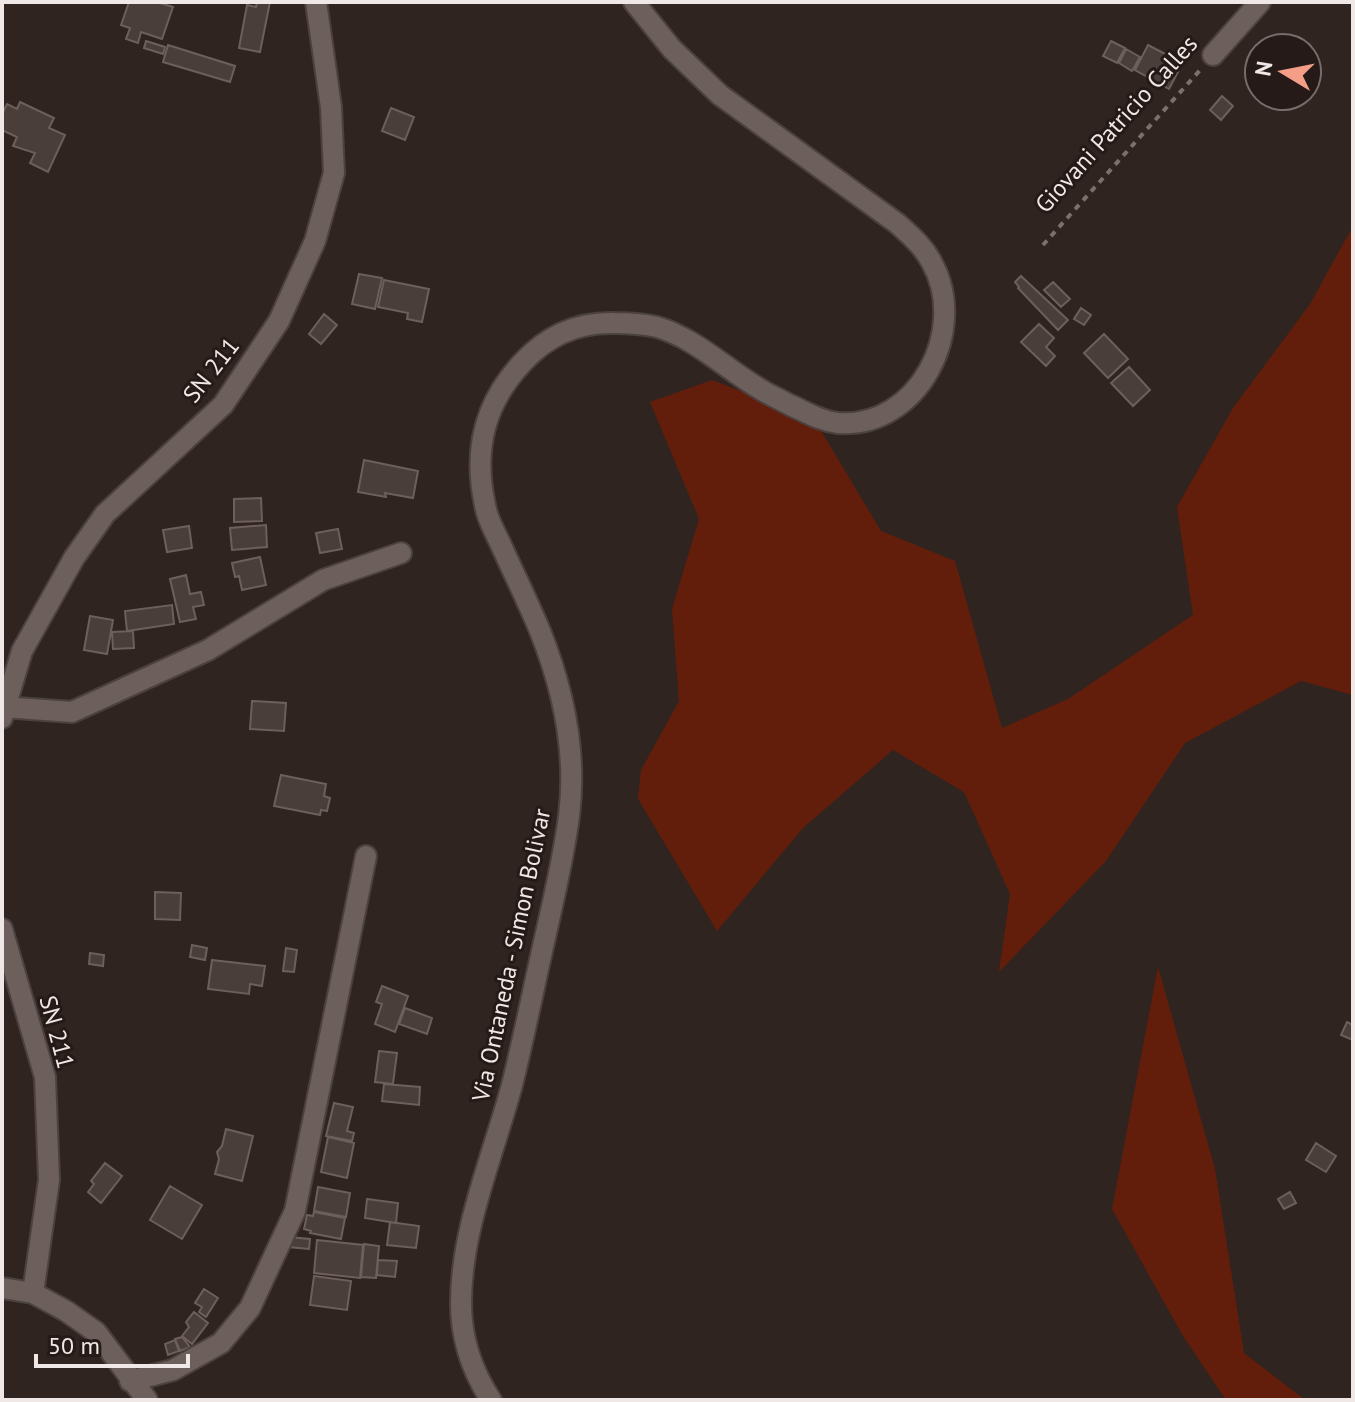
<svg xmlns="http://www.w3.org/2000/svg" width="1355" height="1402" font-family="'PT Sans',sans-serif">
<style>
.green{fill:#631e0b}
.building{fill:#4a3e3a;stroke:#6d5f5b;stroke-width:2}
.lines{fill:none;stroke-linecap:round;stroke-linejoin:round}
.street-casing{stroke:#4b423f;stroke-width:24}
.secondary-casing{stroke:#4b423f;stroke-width:24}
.path{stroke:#7a706d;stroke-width:4;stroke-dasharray:6 6;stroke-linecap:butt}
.street{stroke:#6d5f5b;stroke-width:20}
.secondary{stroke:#6d5f5b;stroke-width:20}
.labels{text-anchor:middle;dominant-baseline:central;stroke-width:6;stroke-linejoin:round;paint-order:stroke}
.street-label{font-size:24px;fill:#f0e8e6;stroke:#251a17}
</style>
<rect width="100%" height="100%" fill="#2f2420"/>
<path class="green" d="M1353 226V695L1301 681 1185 743 1106 861 999 972 1010 894 964 792 893 750 803 828 717 931 638 799 641 770 679 701 672 609 699 519 650 402 712 380 814 419 881 531 955 561 1002 728 1068 699 1193 615 1177 507 1233 408 1310 304Z
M1158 967 1215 1169 1244 1353 1305 1400H1226L1183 1336 1112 1209Z"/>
<path class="building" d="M129 2H157L173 7 162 39 141 32 138 43 126 39 130 28 121 25Z
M257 2H270L260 52 239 48 247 5 256 7Z
M146 41 165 47 163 54 144 48Z
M1111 41 1125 48 1117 63 1103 56Z
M168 45 235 66 230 82 163 62Z
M1148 45 1175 59 1171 66 1179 70 1169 89 1135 70Z
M1126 49 1140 57 1132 71 1119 63Z
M1222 96 1233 106 1221 120 1210 110Z
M20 102 54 118 49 128 65 135 48 172 30 163 35 153 13 146 17 137 2 130V114L7 104 17 109Z
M391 108 414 117 405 140 382 131Z
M359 274 382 278 375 309 352 304Z
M1021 276 1068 320 1058 330 1018 288 1019 287 1015 282Z
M384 280 429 289 422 322 407 319 408 313 378 307Z
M1053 282 1070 299 1061 307 1044 290Z
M1081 308 1091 315 1084 325 1074 319Z
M324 314 337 325 321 344 309 334Z
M1039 324 1054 338 1046 347 1055 356 1046 366 1021 342Z
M1104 334 1128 359 1108 378 1084 353Z
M1129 367 1150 390 1133 406 1111 383Z
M364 460 418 471 413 498 385 493 386 497 358 492Z
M261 498 262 521 234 522V499Z
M266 525 267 547 232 550 230 528Z
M189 526 192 548 167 552 163 530Z
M338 529 342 549 320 553 316 533Z
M260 557 266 585 242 590 239 576 235 577 232 563Z
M186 575 190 594 201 592 204 605 193 607 196 619 180 622 170 579Z
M172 605 174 624 127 631 125 611Z
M90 616 113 620 107 654 84 650Z
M133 631 134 648 113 649 112 632Z
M252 701 286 703 284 731 250 729Z
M281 775 326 784 324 796 330 798 327 811 321 810 320 815 274 806Z
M155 892 181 893 180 920 155 919Z
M192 945 207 948 205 960 190 957Z
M286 948 297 950 294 972 283 971Z
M90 953 104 955 103 966 89 964Z
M212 960 265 966 262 986 250 984 249 994 208 989Z
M382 986 408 996 395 1032 375 1024 382 1004 376 1002Z
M405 1008 432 1018 427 1034 399 1024Z
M1347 1022 1353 1025V1040L1341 1035Z
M379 1051 397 1053 393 1084 375 1082Z
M384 1084 420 1087 419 1105 382 1101Z
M334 1103 353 1107 347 1131 354 1133 352 1141 326 1136Z
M226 1129 253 1136 242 1181 215 1174 219 1159 217 1152 222 1146Z
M328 1137 354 1143 347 1178 321 1172Z
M1316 1143 1336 1156 1326 1172 1306 1160Z
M105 1163 122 1176 101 1203 88 1192 94 1184 91 1181Z
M170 1186 202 1205 182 1239 150 1220Z
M318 1187 350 1193 346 1217 314 1211Z
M1290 1192 1296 1203 1284 1209 1278 1199Z
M367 1199 398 1203 396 1223 365 1218Z
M314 1212 345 1218 341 1239 310 1233 311 1231 304 1229 307 1215 313 1216Z
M390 1222 419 1226 416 1248 387 1245Z
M289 1237 310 1239 309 1249 288 1247Z
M317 1240 363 1245 360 1278 314 1273Z
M364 1244 379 1246 376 1278 361 1277Z
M378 1260 397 1261 395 1277 377 1275Z
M314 1276 351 1281 347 1310 310 1305Z
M204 1289 218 1298 206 1317 199 1312 202 1307 195 1303Z
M194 1312 208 1323 192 1344 182 1336 189 1327 186 1322Z
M182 1337 190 1347 180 1351 175 1339Z
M175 1340 179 1351 168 1355 165 1344Z"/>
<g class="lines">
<g class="street-casing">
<path id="street" d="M1213 55 1260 2
M3 707 72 712 208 650 323 580 401 553
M2 718 22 651 74 558 105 514 223 405 279 321 315 241 334 173 331 107 316 2
M2 929 45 1077 49 1180 33 1293
M2 1288 33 1293 66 1311 96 1332 147 1400
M130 1381 173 1370 221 1343 250 1308 295 1211 366 856"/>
</g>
<g class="secondary-casing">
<path id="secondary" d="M491 1400C472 1371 461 1338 461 1303 461 1229 493 1156 512 1085 523 1041 532 996 542 951 552 906 563 862 569 816 577 752 564 691 540 631 528 602 514 574 501 545 495 532 487 519 485 505 473 450 484 403 523 362 547 336 578 322 614 323 628 323 643 324 657 327 695 338 726 369 760 389 769 395 780 399 790 405 806 412 820 421 838 423 918 429 969 330 932 263 924 247 911 236 898 224L720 95 672 49 634 2"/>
</g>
<path class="path" d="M1043 245 1201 69"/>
<use href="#street" class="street"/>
<use href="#secondary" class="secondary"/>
</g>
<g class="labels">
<g class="street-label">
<text transform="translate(1116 124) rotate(-48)">Giovani Patricio Calles</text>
<text transform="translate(211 370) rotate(-52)">SN 211</text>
<text transform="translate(511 955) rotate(-78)">Via Ontaneda - Simon Bolivar</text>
<text transform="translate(57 1032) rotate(75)">SN 211</text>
</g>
</g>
<rect width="1355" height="1402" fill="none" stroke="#f0e8e6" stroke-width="8"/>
<g transform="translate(1283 72) rotate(280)"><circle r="38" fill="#251a17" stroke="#766c6a" stroke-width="2"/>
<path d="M0-6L14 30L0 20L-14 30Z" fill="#f49e87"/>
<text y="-12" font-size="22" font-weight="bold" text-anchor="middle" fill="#f0e8e6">N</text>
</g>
<path d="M36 1354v12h152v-12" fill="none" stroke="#f0e8e6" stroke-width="4"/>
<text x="48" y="1354" font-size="24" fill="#f0e8e6" stroke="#251a17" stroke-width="6" paint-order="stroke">50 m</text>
</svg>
